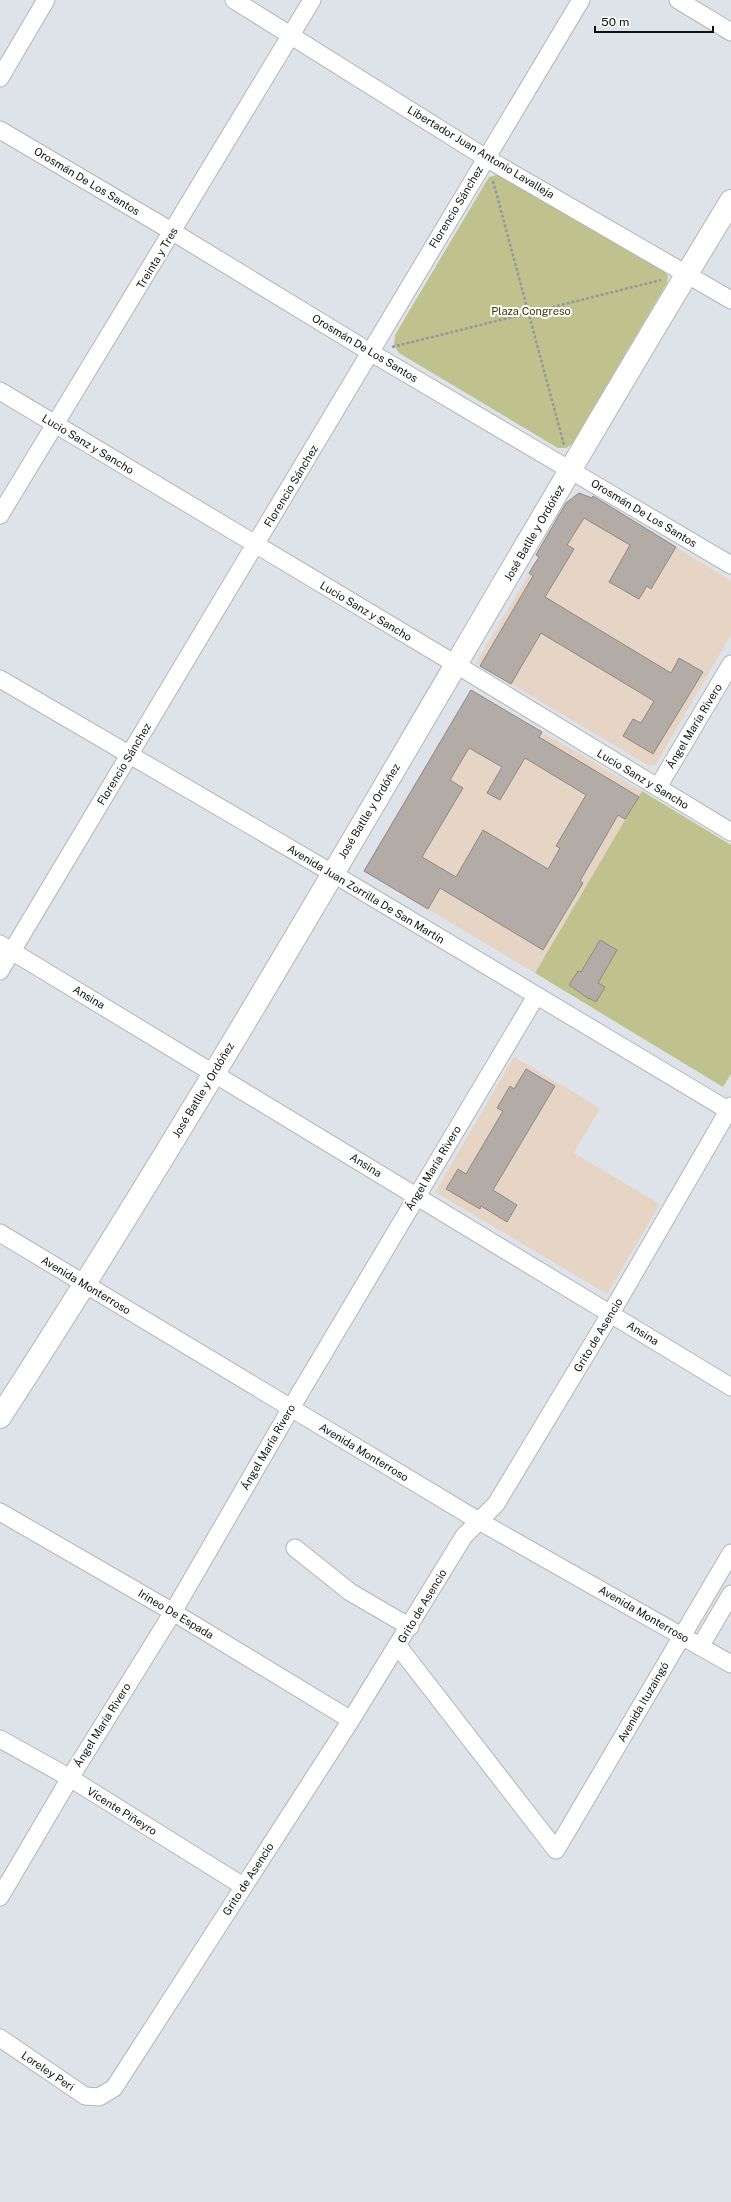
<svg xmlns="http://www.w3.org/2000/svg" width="731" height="2202" font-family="'Public Sans',sans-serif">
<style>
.education{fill:#e6d5c4}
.green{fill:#bfc28d}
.building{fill:#b2aba6;stroke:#8f8884;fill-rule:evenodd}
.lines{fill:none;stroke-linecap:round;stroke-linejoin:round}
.minor-casing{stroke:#b1b6bc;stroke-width:19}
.major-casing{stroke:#b1b6bc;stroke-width:24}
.path{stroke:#95999e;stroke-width:2.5;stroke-dasharray:3 2;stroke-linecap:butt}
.minor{stroke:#fff;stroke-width:17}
.major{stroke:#fff;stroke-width:22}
.labels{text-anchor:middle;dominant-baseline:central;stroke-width:4;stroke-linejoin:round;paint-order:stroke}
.street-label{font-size:11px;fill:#0e1012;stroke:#fff}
.park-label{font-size:11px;fill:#383900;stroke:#fff}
</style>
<rect width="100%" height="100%" fill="#dde3e9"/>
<path class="education" d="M579 493 592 498 593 496 731 581V635L656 764 649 766 476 663 539 557 536 555 566 503H570L571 499Z
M471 690 642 791 535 973 364 871Z
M514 1057 600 1108 574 1153 660 1204 607 1294 435 1192Z"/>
<path class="green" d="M503 173 664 271 668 276 667 283 572 444 566 448H558L399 353 394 345 395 335 489 177Z
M642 791 731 845V1074L723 1087 535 973Z"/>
<path class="building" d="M579 493 592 498 593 496 676 547 651 589 647 586 639 599 609 582 630 545 584 518 567 545 574 549 545 597 671 673 679 658 703 672 653 754 623 736 633 719 641 723 654 701 541 633 511 684 480 666 533 576 529 573 539 557 536 555 566 503Z
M471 690 542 732 539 737 639 797 625 819 618 815 580 881 583 883 543 950 440 888 428 909 364 871ZM469 748 502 767 487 793 500 800 525 758 586 795 556 846 560 848 548 869 483 830 456 877 422 857 463 788 450 780Z
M600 940 617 950 598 983 605 987 596 1002 589 998V999L569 985 578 971 581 972Z
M526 1069 555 1086 493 1190 517 1205 507 1222 481 1206 480 1209 446 1189 458 1169 466 1174 503 1111 497 1108 510 1086 514 1089Z"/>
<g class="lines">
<g class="minor-casing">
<path id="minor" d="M234 0 486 158 731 300
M678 0 731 32
M0 78 46 0
M0 130 173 232 370 352 731 565
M0 391 457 665 731 832
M0 515 312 0
M0 679 332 873 731 1112
M658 787 731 664
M0 944 731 1387
M0 971 581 0
M0 1233 479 1521 731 1664
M0 1512 173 1612 351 1720
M295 1548 350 1592 410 1627
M398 1646 556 1850 731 1553
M700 1647 731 1594
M0 1739 70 1778 243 1886
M0 1897 70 1778 173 1612 291 1408 536 996
M0 2038 85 2096 99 2097 114 2088 351 1720 464 1536 496 1504 611 1313 731 1106"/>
</g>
<g class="major-casing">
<path id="major" d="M0 1417C257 1020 485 605 731 201"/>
</g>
<path class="path" d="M493 181 564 445
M392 347 661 280"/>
<use href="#minor" class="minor"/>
<use href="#major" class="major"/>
</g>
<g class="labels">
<g class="street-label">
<text transform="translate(481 152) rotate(31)">Libertador Juan Antonio Lavalleja</text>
<text transform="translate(87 181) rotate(31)">Orosmán De Los Santos</text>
<text transform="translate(456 207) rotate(-59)">Florencio Sánchez</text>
<text transform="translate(157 258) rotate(-59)">Treinta y Tres</text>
<text transform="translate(365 348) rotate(31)">Orosmán De Los Santos</text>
<text transform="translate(88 444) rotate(31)">Lucio Sanz y Sancho</text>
<text transform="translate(291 486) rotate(-59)">Florencio Sánchez</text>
<text transform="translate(644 513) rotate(31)">Orosmán De Los Santos</text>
<text transform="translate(534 533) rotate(-60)">José Batlle y Ordóñez</text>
<text transform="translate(366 611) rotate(31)">Lucio Sanz y Sancho</text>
<text transform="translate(694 726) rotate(-59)">Ángel María Rivero</text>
<text transform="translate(124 764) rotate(-59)">Florencio Sánchez</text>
<text transform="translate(643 779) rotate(31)">Lucio Sanz y Sancho</text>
<text transform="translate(369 811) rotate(-59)">José Batlle y Ordóñez</text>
<text transform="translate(366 894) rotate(31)">Avenida Juan Zorrilla De San Martín</text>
<text transform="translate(89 997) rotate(31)">Ansina</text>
<text transform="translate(203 1090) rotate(-59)">José Batlle y Ordóñez</text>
<text transform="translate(366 1165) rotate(32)">Ansina</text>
<text transform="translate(433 1168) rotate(-59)">Ángel María Rivero</text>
<text transform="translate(86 1285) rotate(31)">Avenida Monterroso</text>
<text transform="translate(643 1333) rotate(32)">Ansina</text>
<text transform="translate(598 1335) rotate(-59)">Grito de Asencio</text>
<text transform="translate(268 1447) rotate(-60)">Ángel María Rivero</text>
<text transform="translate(364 1452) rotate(31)">Avenida Monterroso</text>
<text transform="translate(422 1606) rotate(-59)">Grito de Asencio</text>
<text transform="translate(176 1614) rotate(31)">Irineo De Espada</text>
<text transform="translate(644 1614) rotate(30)">Avenida Monterroso</text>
<text transform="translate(643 1702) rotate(-60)">Avenida Ituzaingó</text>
<text transform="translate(102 1725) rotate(-58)">Ángel María Rivero</text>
<text transform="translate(122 1811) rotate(32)">Vicente Piñeyro</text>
<text transform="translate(248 1879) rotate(-57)">Grito de Asencio</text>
<text transform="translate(48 2071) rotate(34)">Loreley Peri</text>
</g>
<g class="park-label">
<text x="531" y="311">Plaza Congreso</text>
</g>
</g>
<path d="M595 26v6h118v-6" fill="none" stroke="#0e1012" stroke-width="2"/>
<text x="601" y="26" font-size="12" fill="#0e1012" stroke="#ffffff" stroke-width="3" paint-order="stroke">50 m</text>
</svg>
